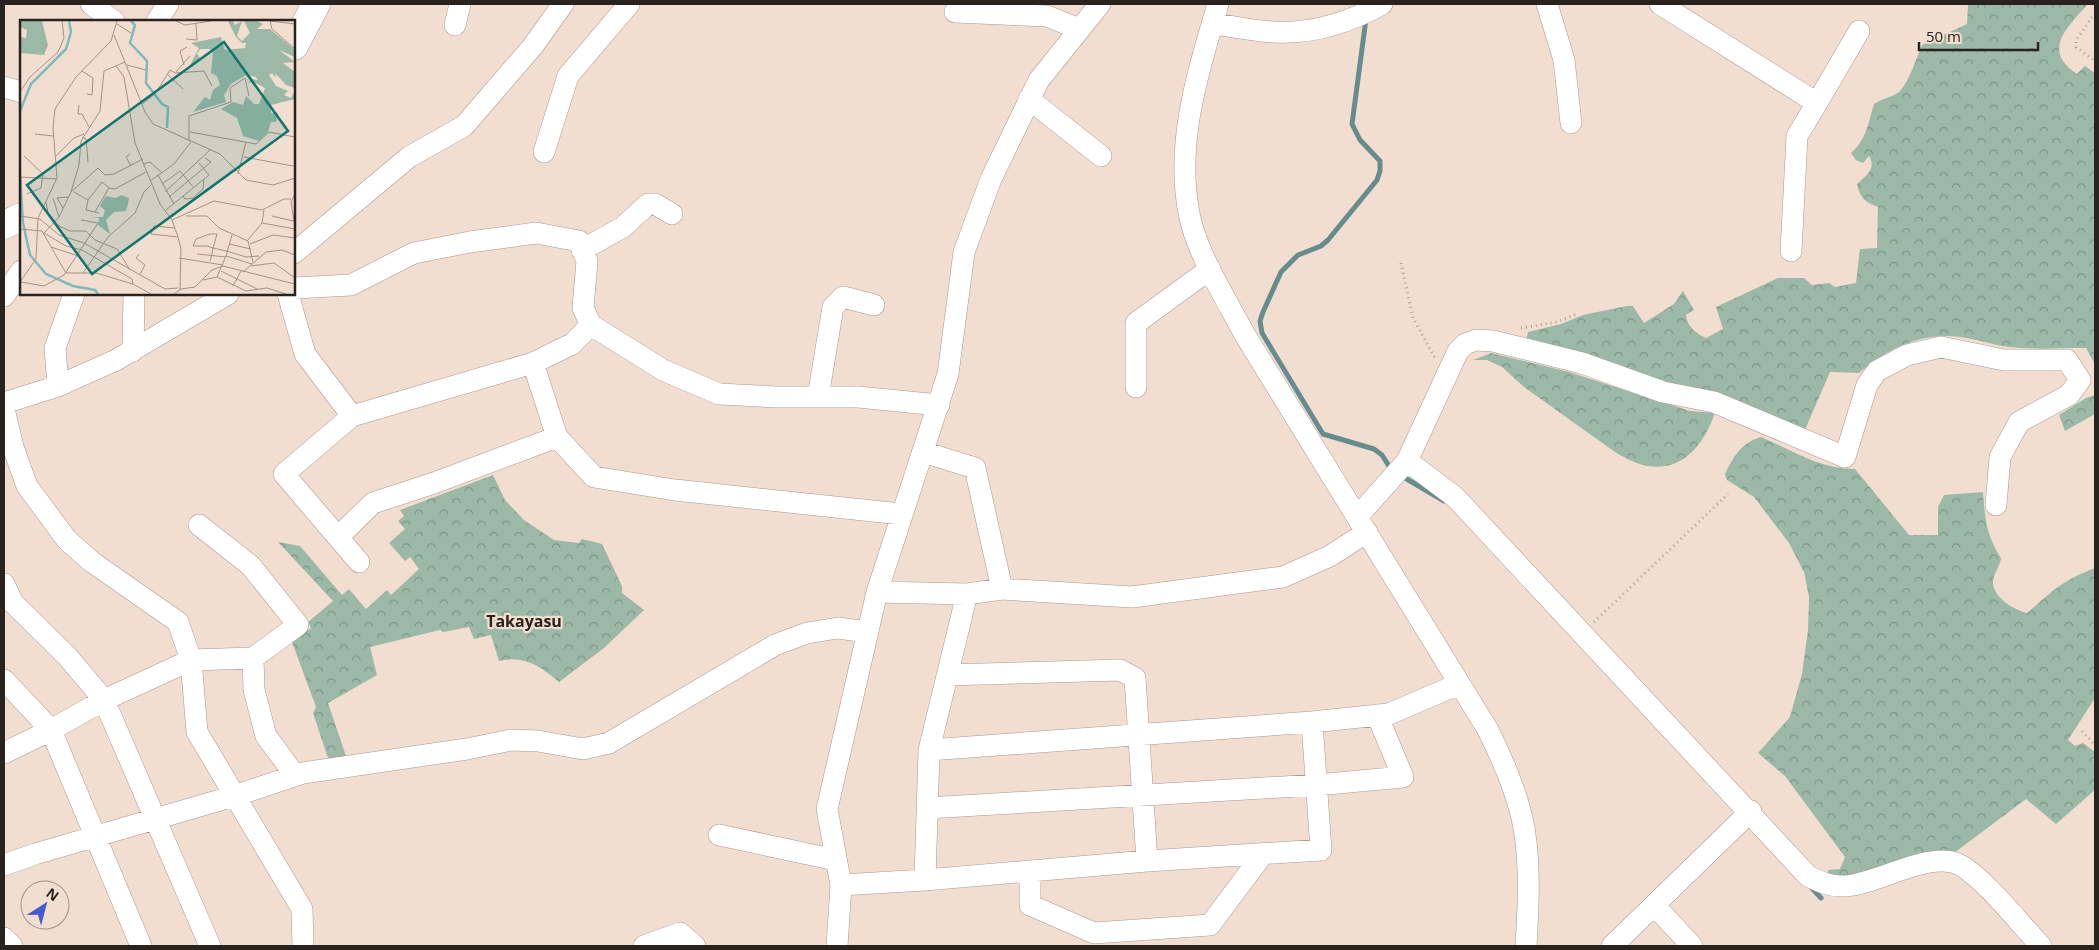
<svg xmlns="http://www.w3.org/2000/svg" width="2099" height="950" font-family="'Open Sans',sans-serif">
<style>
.forest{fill:url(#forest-crowns)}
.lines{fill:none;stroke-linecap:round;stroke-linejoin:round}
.stream{stroke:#668c8d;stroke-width:5}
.minor-casing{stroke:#ab988d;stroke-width:22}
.major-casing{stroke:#ab988d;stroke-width:29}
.path{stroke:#ae9f94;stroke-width:3;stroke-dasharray:1 4;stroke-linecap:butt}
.minor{stroke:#fff;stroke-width:21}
.major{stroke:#fff;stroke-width:28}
.labels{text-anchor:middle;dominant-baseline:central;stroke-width:4.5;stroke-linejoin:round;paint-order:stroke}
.quarter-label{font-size:16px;font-weight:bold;fill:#29221d;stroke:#f2ded1}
.inset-river{fill:none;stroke:#80babd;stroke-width:2.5}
.inset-road{fill:none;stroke:#a29389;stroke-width:1}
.view{fill:#0f766e;fill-opacity:0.15;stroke:#0f766e;stroke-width:2.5}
.inset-edge{fill:none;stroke:#29221d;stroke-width:2.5}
</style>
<defs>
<pattern id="forest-crowns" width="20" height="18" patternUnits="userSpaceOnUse" patternTransform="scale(1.25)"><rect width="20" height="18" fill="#9cb8a7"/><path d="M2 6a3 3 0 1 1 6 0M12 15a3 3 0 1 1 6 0" fill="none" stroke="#7f9587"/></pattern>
</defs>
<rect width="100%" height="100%" fill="#f2ded1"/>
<path class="forest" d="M1968 4H2088C2069 26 2040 50 2077 74L2085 66 2095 73V364L2086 348C2061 348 2035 350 2009 347 1993 345 1977 339 1960 337 1921 332 1889 348 1859 373L1830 372 1804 432 1681 387 1526 341 1528 332 1561 324 1583 315 1627 306H1633L1644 323 1674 304 1683 291 1694 310 1686 315C1687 326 1696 334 1706 338L1723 329 1716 307 1778 278H1804L1812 285 1829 283 1835 287 1856 283 1860 249 1877 248 1878 207C1865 202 1860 198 1857 184 1866 175 1877 169 1869 156L1863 163 1856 160 1851 153C1867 139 1868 123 1874 104 1881 99 1889 98 1896 94 1907 89 1917 56 1922 45L1967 24Z
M1491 353 1569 372 1690 411 1715 413C1697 463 1663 483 1615 452L1524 387 1502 367 1487 360H1473Z
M2095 395V414L2065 431 2059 415 2086 398Z
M1761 437C1791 450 1822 470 1855 469L1909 535H1938V507L1944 495 1983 492C1985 519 1986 535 2001 558 2000 566 1994 573 1993 581 1992 597 2014 610 2027 613 2054 590 2061 581 2095 568V698L2068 740 2075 746 2083 743 2095 752V790L2056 824 2026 799 1954 853 1850 876 1838 877 1828 874V870L1840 869 1845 857 1785 776 1758 753 1790 717 1802 674 1808 630 1809 597 1804 572 1789 543 1754 497 1727 480 1725 474C1734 456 1741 443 1761 437Z
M493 475 505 500 524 520 554 540 579 543 582 539 602 544 622 586V593L644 610 604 648 559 682C540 666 524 655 499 661L491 635 474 639 469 627 443 632 440 630 370 647 377 675 328 703 348 762 330 764 313 713 316 707 292 642 311 628 308 622 333 601 278 542 300 546 342 595 349 589 366 609 387 590 391 595 419 569 410 557 405 561 389 543 405 529 398 521 404 516 400 510Z"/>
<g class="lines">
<path class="stream" d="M1366 19 1352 124 1360 140 1380 161V171L1377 180 1328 240 1321 246 1298 255 1281 272 1263 312 1260 321 1262 333 1323 434 1374 449 1382 455 1392 471
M1400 475 1444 501
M1810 886 1821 898"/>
<g class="minor-casing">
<path id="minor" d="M91 4 114 21
M1218 4C1198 72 1174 146 1190 218 1198 255 1227 301 1245 335L1488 730C1505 765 1522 803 1526 842 1530 877 1528 912 1526 946
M1547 4 1564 60 1571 123
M1660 4 1817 103 1797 136 1791 251
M955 12 1047 16 1079 29
M157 21 168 4
M1212 24C1233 26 1254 31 1274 32 1312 34 1350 22 1382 4
M455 25 460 4
M4 87 21 92
M1029 99 1101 156
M1817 103 1859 31
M544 152 568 76 629 4
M582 250 623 227 648 204H655L672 214
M294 253 409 157 464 126 533 46 563 4
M294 288 351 285 414 253 470 242 536 233 579 241 587 261 583 308 591 325 663 370 719 394 777 397H858L939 405
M288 294 305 354 352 416
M4 296 21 271
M133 351 134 294
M533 363 572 344 591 325
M58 386 55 348 74 294
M1136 387V323L1210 269
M818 397 833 307 843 297 874 305
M4 403 58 386 116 360 228 294
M4 409 13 447 27 486 67 540 92 562 178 622 191 660 197 732 302 909 303 946
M557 437 594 477 675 490 901 514
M923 452 975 468 1002 589
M1407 461 1455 497 1808 876C1820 882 1831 887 1845 886 1876 885 1931 849 1960 865 1984 878 2021 925 2041 946
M1358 516 1407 461 1458 351 1465 344 1476 340 1493 341 1582 363 1663 392 1714 402 1845 457 1867 385 1877 371 1907 355 1941 347 2004 360H2067L2080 380 2069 395 2019 422 2000 457 1996 505
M338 537 373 503 434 483 557 437 533 363 352 416 284 474 359 562
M4 584 13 603 67 656 104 700 210 946
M877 592 967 594 1002 589 1132 597 1283 577 1330 556 1367 532
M253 658 254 690 266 736 295 775
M947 675 1120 670 1135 678 1147 861
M4 680 51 730 141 946
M929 750 1312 722 1389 714 1459 684
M4 753 51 730 104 700 191 660 253 658 298 625 251 566 199 525
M927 808 1316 785 1403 777 1377 715
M719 835 836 860
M4 865 35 854 234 796 303 773 467 749 511 740 538 741 583 749 609 743 775 645 807 633 838 628 867 632
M1030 871V905L1094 933 1210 925 1263 854
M925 880 929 750 967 594
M841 885 925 880 1147 861 1321 850 1312 722
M1654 905 1692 946
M4 938 12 946
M644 946 680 933 695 946
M837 946 841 885 827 809 877 592 948 374 964 252 991 179 1039 80 1100 4
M1612 946 1751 811"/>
</g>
<g class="major-casing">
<path id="major" d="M294 46 316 4
M4 225 21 217"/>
</g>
<path class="path" d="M2095 13 2076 40V47L2095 61
M1401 263 1413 318 1435 358
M1521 328 1557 322 1577 314
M1594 622 1728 494
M2082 731 2095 745"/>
<use href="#minor" class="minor"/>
<use href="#major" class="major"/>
</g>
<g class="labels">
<g class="quarter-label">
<text x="524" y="621">Takayasu</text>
</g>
</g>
<g transform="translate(20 20)">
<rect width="275" height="275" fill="#f2ded1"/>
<path d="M0 1H22L28 25 24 35 0 33V17L6 18 7 10 0 7ZM208 1H213L215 5 222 1 217 16 222 21 230 13 224 1H237L243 4 237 9H250L275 30V37L259 30 275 42 263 43 275 52V68L266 65 256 54 255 57 252 53 249 55 256 66 268 71 264 75 271 78 274 72 275 79 251 85V93H258L256 102H251L248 112 239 121 223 116 217 98 201 89 213 82 223 85 226 76 234 84H239L245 68 232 61 228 64 231 59 238 60 236 57 226 55 211 64 204 75 206 82 173 92 185 77 190 80 193 70 200 65 197 56 191 53 193 33 190 29H180L177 34 180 38 175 45H170L179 28 171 23 201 17 205 30 225 28 226 23H222L216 17ZM101 175 109 178 108 184 106 191 94 192 86 200 90 214 78 205 79 198 70 197H83L85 190 80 186 86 176 96 178Z" fill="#9cb8a7"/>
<path class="inset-river" d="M111 1 115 5 110 23 127 41 126 63 142 84 148 87 147 108M0 91 11 64 46 29 51 12 49 1M0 155 3 203 10 235 26 254 53 266 75 270 78 274"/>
<path class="inset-road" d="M156 1 165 5 191 1M250 1 252 9 275 29M250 1 275 4M97 4 111 13M94 15 125 92 133 104 200 134 226 160 253 165 275 158M166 19 177 20 176 4M105 42 84 51 80 91 61 121 59 145 51 172 39 197 24 213 46 226 62 230 112 259 113 264M107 45 126 50M164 45 160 31 167 27M96 46 104 57 115 123 140 184 152 200 158 217 161 229 160 270M62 51 73 58 72 75 67 74M156 52 170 36M147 54 163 69M0 72 10 57 38 32 44 18 42 1M122 84 135 74 150 50 155 53 184 51 192 66M59 85 58 94H62L69 107M170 112 236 124 249 112 275 117M15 114 33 116M62 117 66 119 68 142M169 121V96L211 82 210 68 225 58 229 76M110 134 106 137 111 146M4 136 23 154 21 168 7 174M36 136 54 118 64 114M224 137 273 146M124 144 130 142 141 152M218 154 226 122M138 155 154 184M0 157 37 159M130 161 154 144 171 122M142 164 160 151 173 167M89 168 95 169 126 152M51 172 78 148 85 155 94 154 123 139M54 172 68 180M145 172 190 130M275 174 271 182 275 208M163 176 165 179 173 178 183 169 184 159M149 177 191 142 185 138M33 178 39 197M26 182 28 193 39 206 50 211H66L75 220 97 229 110 250M43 188 37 178 48 177M146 190 189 155 179 143M75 192 89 168 82 162 68 180 66 190 79 193M0 196 20 199 39 215 64 223 145 269 158 268M166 196H187L199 208 228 221 233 242M252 196 273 201M152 200 194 181 242 190 264 179H271M242 203 275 209M155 208 134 206 131 214 158 217M0 209 22 211 46 253H76L113 264 131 274M227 221 242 203 244 190M209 224 231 229M230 224 253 215 275 218M31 227 58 236M119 234 116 238 125 245 120 254M177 234 206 237M206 236 212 215M159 238 203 245M190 241 192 234 193 228 197 214H190L176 219 173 226H187L193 228 202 230 207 231 226 237 239 236M231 246 254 243 275 258M201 251 237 269M223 252 246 232 262 230 275 235M63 253 88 217 115 193 124 172 131 165M197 257 206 236 232 244M183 260 197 257 226 271 247 268 266 274M0 262 16 239 18 198 37 158 33 108 35 89 56 57 91 21 97 1M1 262 24 266 44 255 78 203 61 200M213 266 221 251M154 274 161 269 175 267 192 250 203 246 275 264"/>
<path class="view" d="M204 22 268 111 72 254 7 165Z"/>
<rect width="275" height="275" class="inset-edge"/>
</g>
<rect width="2099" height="950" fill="none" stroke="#29221d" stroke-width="10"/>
<g transform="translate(45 905) rotate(36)"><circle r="24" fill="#f2ded1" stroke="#a29389"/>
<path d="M0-4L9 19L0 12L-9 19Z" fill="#455cd0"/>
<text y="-8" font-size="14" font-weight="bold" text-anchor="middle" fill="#29221d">N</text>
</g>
<path d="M1919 42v8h119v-8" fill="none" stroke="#29221d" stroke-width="2.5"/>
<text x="1926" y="42" font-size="15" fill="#29221d" stroke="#f2ded1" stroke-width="4" paint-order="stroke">50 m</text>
</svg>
